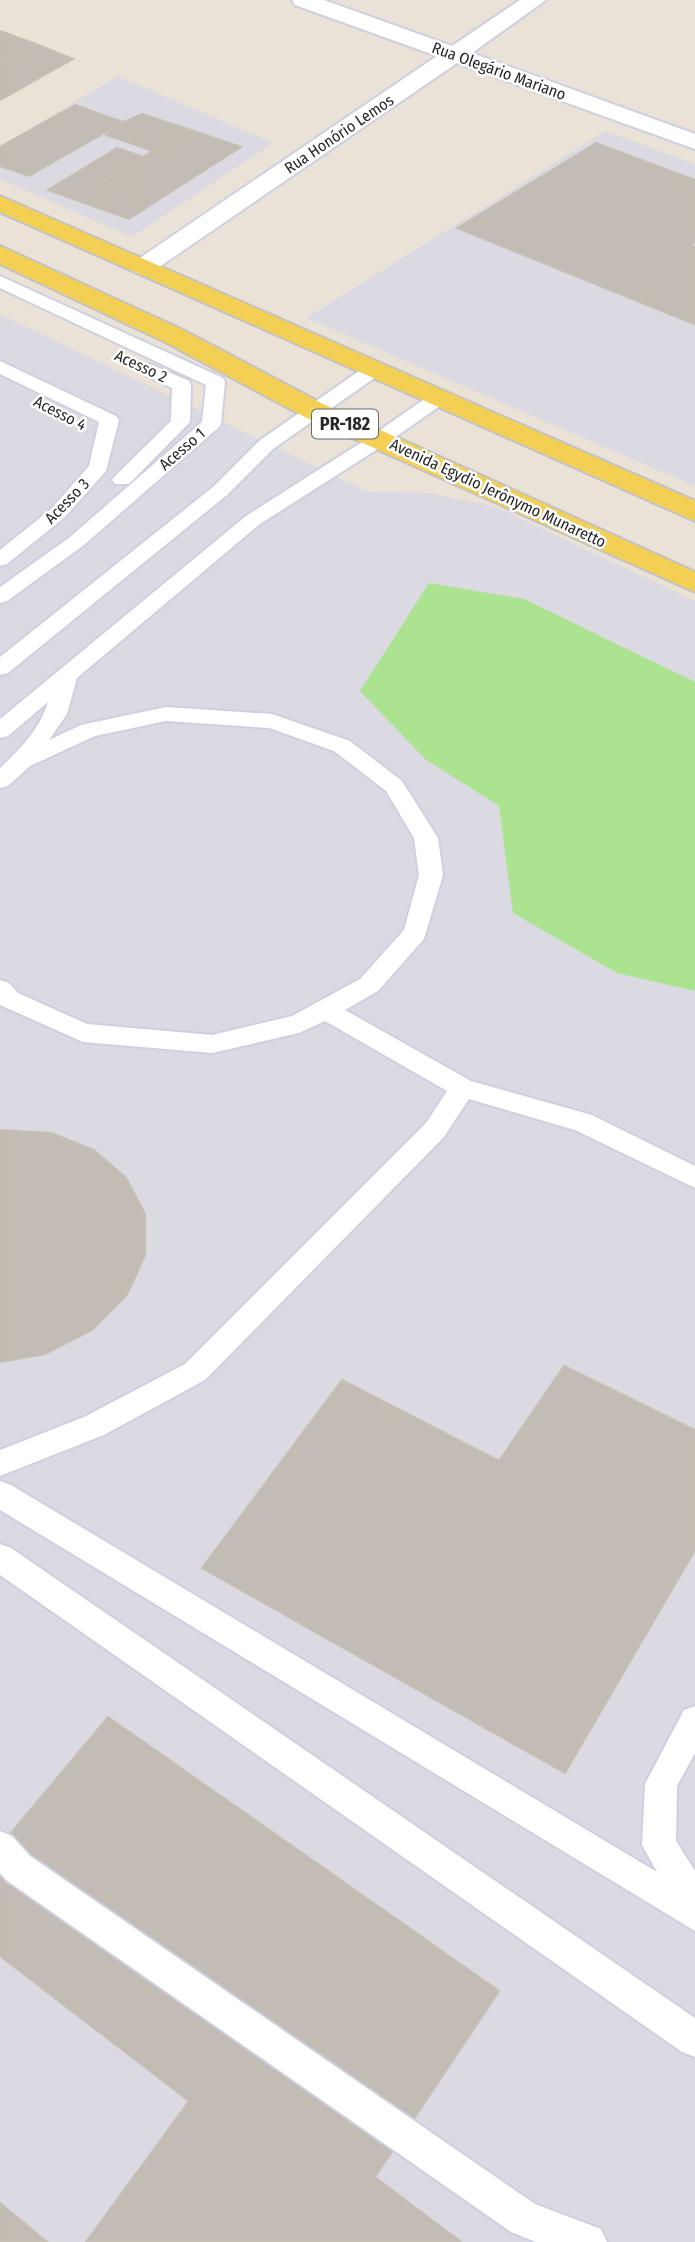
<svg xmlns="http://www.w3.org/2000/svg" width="695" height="2242" font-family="'Fira Sans Condensed',sans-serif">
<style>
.industrial{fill:#dbd9e2}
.green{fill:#ace391}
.building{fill:#c2bcb4;stroke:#c5beb2;stroke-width:2}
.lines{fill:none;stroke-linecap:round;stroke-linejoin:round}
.service-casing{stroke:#cdd0e1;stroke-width:4}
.minor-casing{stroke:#cdd0e1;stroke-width:4}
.primary-casing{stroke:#c3c3c3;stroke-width:4}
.service{fill:#fff;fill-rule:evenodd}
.minor{fill:#fff;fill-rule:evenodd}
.primary{fill:#f3d053;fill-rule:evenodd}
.labels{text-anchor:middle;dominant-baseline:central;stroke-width:5;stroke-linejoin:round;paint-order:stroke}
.far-street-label{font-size:16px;fill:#272727;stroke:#fff}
.shield{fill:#fff;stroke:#686868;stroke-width:2}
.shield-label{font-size:18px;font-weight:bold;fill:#272727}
</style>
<rect width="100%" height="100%" fill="#eae2d7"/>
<path class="industrial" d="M118 76 273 143 132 237 0 179V147Z
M605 131 695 164V486L306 318Z
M0 314 368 492 429 493 496 507 695 601V2242H0Z"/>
<path class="green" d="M429 583 524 599 695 682V991L617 973 513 913 499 806 425 759 360 691Z"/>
<path class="building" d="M0 31 33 43 0 60Z
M33 43 73 59 0 100V60Z
M75 105 123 122 29 176 0 166V147Z
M142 114 188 129 153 151 106 135 123 122Z
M188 129 241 147 158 200 105 181Z
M596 143 695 180V242L690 245 695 247 694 324 457 228Z
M117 148 144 157 105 181 158 200 129 219 48 190Z
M0 1130 51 1133 94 1150 126 1178 145 1214V1255L127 1295 92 1330 45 1354 0 1362Z
M564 1366 695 1430V1550L565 1773 202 1568 342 1380 499 1461Z
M108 1717 499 1991 375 2177 461 2242H86L189 2101 0 1956V1846Z
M0 2203 47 2242H0Z"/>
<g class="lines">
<g class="service-casing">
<path id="service" d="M0 276 223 378 225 382 221 424 218 428 84 545 7 601 0 603V587L70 537 202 422 206 385 0 288Z
M0 361 116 416 119 420 106 471 65 517 7 564 0 566V550L51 509 89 466 99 422 0 374Z
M376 362 385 368 383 372 273 449 227 495 8 673 0 675V657L213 487 259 441 369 364Z
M150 364 189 381 191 385 190 422 129 484H115L112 480 115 476 171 421 172 388 143 374 141 370Z
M440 391 449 397 447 401 387 443 260 524 77 678 67 714 49 740 81 725 166 707 272 714 350 741 402 781 438 838 443 875 424 939 378 991 345 1010 471 1081 592 1115 695 1166V1188L575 1130 469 1099 444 1137 205 1380 104 1435 0 1476V1450L84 1417 185 1364 426 1123 447 1091 325 1021 299 1033 212 1053 83 1042 0 1005V980L9 983 18 993 87 1024 212 1035 292 1016 360 979 404 930 419 875 414 838 386 791 334 751 269 728 166 721 95 736 30 766 8 786 0 788V768C19 751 41 727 48 702L8 736 0 738V719L246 516 373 435 433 393Z
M0 1481 11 1485 657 1872 642 1845 645 1784 684 1710 695 1706V1753L677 1786 676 1841 695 1871V1931L0 1510Z
M0 1544 11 1548 695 2018V2057L682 2052 0 1575Z
M0 1831 12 1836 30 1856 535 2204 601 2229 607 2242H536L511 2232 6 1880 0 1873Z"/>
</g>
<g class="minor-casing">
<path id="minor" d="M292 0H324L452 46 520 0H546L472 53 695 134V149L457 63 152 272 143 275 134 272 130 267 134 262 437 56 295 5Z"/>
</g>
<g class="primary-casing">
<path id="primary" d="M0 196 695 501V521L0 212Z
M0 246 183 330 325 405 695 572V592L305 417 165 342 0 264Z"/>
</g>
<use href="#service" class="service"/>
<use href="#minor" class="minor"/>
<use href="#primary" class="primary"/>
</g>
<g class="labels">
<g class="far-street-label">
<text transform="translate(499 71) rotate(20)">Rua Olegário Mariano</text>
<text transform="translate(339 134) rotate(-34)">Rua Honório Lemos</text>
<text transform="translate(141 366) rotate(25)">Acesso 2</text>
<text transform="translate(60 413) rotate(27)">Acesso 4</text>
<text transform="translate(182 449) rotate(-41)">Acesso 1</text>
<text transform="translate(498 493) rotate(25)">Avenida Egydio Jerônymo Munaretto</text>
<text transform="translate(67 501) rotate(-46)">Acesso 3</text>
</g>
<rect class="shield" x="312" y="409.5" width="66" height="29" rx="5"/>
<g class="shield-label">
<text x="345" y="424">PR-182</text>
</g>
</g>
</svg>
